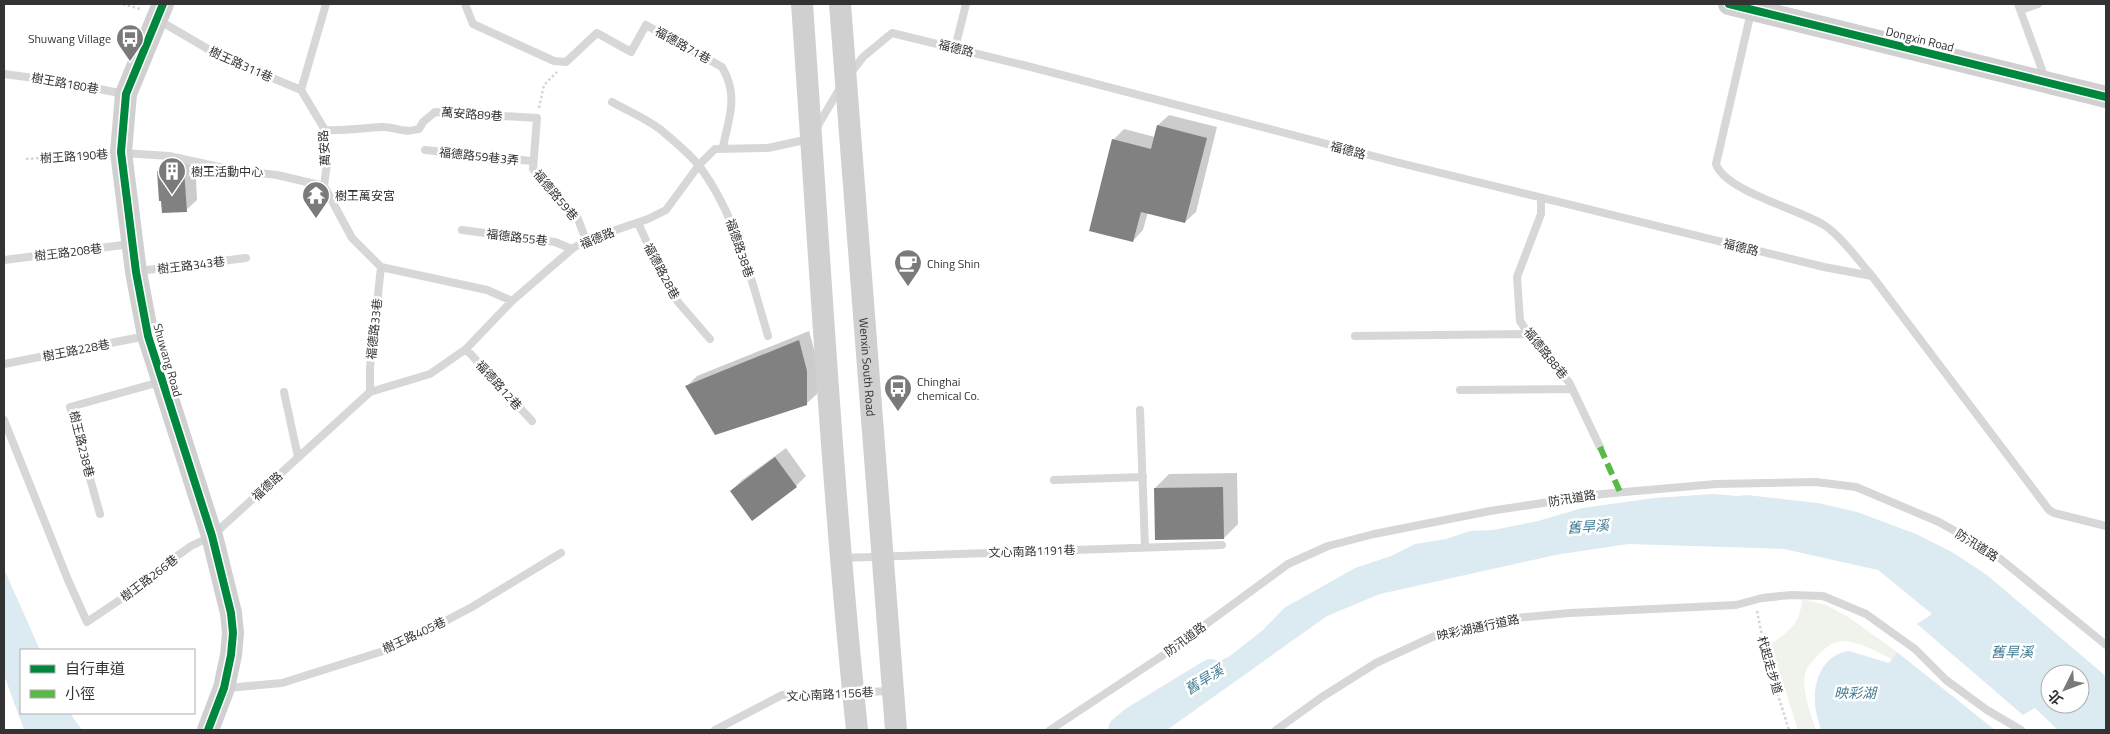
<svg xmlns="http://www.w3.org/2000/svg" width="2110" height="734" font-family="'Titillium Web','Noto Sans TC',sans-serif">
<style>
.green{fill:#f0f3ec}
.water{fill:#dcebf1;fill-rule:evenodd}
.shadow{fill:#0003}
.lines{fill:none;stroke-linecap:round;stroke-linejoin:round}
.river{stroke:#dcebf1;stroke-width:28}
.building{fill:#818181}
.path{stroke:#d5d5d5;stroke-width:2.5;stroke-dasharray:2.5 2.5;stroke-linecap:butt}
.lane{stroke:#d7d7d7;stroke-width:8}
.secondary{stroke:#d0d0d0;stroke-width:22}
.quiet{stroke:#58b947;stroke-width:6;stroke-dasharray:12 6;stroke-linecap:butt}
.cycleway-casing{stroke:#fff;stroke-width:11}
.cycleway{stroke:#00873e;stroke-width:8}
.labels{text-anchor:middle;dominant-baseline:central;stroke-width:5;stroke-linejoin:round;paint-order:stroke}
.poi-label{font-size:12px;fill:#333;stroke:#fff;text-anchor:start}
.street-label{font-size:12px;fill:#333;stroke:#fff}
.water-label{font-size:14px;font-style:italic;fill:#437c93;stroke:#fff}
</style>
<rect width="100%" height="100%" fill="#fff"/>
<path class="green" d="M1802 599 1826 605 1850 618 1897 652 1892 659C1878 652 1858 641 1841 641 1832 642 1824 649 1818 655 1815 659 1810 663 1808 667 1798 681 1811 715 1816 730H1798L1772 649V643C1790 632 1801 621 1802 599Z"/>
<path class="water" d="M1714 494 1737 496 1747 495 1818 503 1857 512 1916 534 1952 552 1987 575 2101 672 2106 677V730H2058L2035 708 2023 715 1917 624 1932 614 1878 570 1784 549 1628 544 1555 555 1380 594 1327 616 1167 730H1106L1161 709 1205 668 1230 656 1263 630 1284 608 1355 568 1391 556 1415 544 1446 539 1470 531 1493 530 1538 521 1582 508 1654 498ZM2050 674H2080V704H2050Z
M4 569 40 650H21V713H70L82 730H25L23 727 4 675Z
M1849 651 1889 663 1897 652 1995 730H1821C1819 721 1815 712 1815 703 1813 680 1824 654 1849 651Z"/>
<path class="shadow" d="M1169 115 1217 127 1196 212 1185 222 1148 212 1143 230 1133 241 1113 140 1124 129 1155 137 1158 125Z
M195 160 197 200 186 210 158 172 169 161Z
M809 331 817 360V394L806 404 687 386 697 376Z
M786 448 806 476 796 486 731 491 742 480Z
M1237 473 1238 524 1224 538 1155 488 1169 474Z"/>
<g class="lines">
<path class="river" d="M1122 730 1134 720 1211 673"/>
</g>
<path class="building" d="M1157 125 1207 138 1185 223 1141 212 1133 242 1089 231 1112 139 1151 149Z
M184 170 187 212 162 213 161 201H159L157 171Z
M799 340 807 371V405L715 435 685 386Z
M775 457 797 487 752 521 730 491Z
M1223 487 1224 539 1155 540 1154 488Z"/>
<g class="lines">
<path class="path" d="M123 4 140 9
M539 108 544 85 557 72
M26 159 102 154
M1757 611 1767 660 1789 730"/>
<path class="lane" d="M326 4 301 90 325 130 327 163 324 186 352 238 381 267 487 290 512 301
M465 4 473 24 554 61 566 62 597 33 631 52 646 25 722 67C739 96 729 117 723 147
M2018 4 2045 78
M2021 10 2038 4
M1751 12 1716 164C1725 191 1799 209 1824 225 1840 235 1859 261 1872 276
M160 21 220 56 301 90
M955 48 966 4
M4 74 57 81 125 94
M850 74 863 57 892 33 1027 66 1400 163 1824 267 1872 276 2049 510 2054 513 2106 526
M612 102C628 111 647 119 661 130 674 141 690 154 700 167 736 216 751 278 768 336
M817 127 840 88
M325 130C344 131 362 128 381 127 396 126 401 134 419 129L423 122 435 112 537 118 533 169 578 219 586 240
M425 150 532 161
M124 153 169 156 233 170 277 175 324 186
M1541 198V214L1517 277 1520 321 1537 347 1569 382 1600 447
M638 223 660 271 678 302 710 339
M462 230 555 242 572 249
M4 260 131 244
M139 271 246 258
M1355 336 1528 334
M466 349 532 421
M4 364 146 336
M1460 390 1572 389
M284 392 298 457
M370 392V367L381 267
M1140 410 1145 547
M4 420 68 580 87 622 133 591 166 564 191 546 212 536 370 392 430 374 466 349 512 301 572 249 586 240 648 219 666 210 699 165 715 149 768 148 809 139
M1054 480 1143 477
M100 514 70 407 160 382
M842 558 1222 545
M227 688 282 683 396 647 472 607 561 553
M715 730 782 695 891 691
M1050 730 1168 652 1288 564 1328 546 1374 534 1490 511 1602 494 1716 484 1816 482 1856 487 1939 522 1992 552 2106 645
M1276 730 1322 697 1376 663 1439 634 1505 619 1570 613 1736 605 1762 598 1791 595 1823 596 1866 614 1915 649 1946 680 1987 710 2021 730"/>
<g class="secondary">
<path d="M163 4 126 94 121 152 136 272 148 336 212 536 231 613 233 633 231 655 224 688 208 730"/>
<path d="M802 4C819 246 832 489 857 730"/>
<path id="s1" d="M840 4 896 730"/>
<path d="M1729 4 2106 97"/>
</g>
<path class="quiet" d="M1600 447 1620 492"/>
<g class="cycleway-casing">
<path id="cycleway" d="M163 4 126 94 121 152 136 272 148 336 212 536 231 613 233 633 231 655 224 688 208 730
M1729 4 2106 97"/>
</g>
<use href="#cycleway" class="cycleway"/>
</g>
<defs>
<g id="bus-pin" transform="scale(1.4375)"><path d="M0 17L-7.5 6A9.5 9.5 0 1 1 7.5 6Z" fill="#7a7a7a" stroke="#fff"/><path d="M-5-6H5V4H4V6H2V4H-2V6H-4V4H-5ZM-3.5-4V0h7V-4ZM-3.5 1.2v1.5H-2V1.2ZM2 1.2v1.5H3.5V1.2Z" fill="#fff"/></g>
<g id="building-pin" transform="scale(1.4375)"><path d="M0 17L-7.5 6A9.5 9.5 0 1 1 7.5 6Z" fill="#7a7a7a" stroke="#fff"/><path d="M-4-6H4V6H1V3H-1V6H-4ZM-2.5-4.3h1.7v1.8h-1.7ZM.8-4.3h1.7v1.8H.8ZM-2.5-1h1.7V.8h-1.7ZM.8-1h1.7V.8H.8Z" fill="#fff"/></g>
<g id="temple-pin" transform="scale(1.4375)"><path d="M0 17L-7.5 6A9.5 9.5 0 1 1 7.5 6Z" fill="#7a7a7a" stroke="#fff"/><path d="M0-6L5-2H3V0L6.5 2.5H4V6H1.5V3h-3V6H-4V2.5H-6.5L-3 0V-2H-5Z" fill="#fff"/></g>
<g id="cafe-pin" transform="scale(1.4375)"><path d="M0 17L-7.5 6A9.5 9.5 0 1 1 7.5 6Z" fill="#7a7a7a" stroke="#fff"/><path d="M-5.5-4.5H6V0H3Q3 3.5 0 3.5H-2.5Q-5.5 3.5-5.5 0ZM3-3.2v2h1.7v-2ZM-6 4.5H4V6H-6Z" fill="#fff"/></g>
</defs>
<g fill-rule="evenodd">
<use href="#bus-pin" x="130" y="38"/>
<use href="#building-pin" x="172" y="171"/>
<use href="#temple-pin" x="316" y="195"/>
<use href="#cafe-pin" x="908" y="263"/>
<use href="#bus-pin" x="898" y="388"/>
</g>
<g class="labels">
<g class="poi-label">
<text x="111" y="38" text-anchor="end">Shuwang Village</text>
<text x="191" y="171">樹王活動中心</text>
<text x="335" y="195">樹王萬安宮</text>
<text x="927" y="263">Ching Shin</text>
<text x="917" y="381">Chinghai<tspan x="917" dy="14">chemical Co.</tspan></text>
</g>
<g class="street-label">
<text transform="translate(1920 39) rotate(14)">Dongxin Road</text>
<text transform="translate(683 45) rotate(29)">福德路71巷</text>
<text transform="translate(956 48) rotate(14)">福德路</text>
<text transform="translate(241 64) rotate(24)">樹王路311巷</text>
<text transform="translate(65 83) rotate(10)">樹王路180巷</text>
<text transform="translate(472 114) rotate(4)">萬安路89巷</text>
<text transform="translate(324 148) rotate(-94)">萬安路</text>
<text transform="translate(1348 150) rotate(15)">福德路</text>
<text transform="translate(74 156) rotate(-4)">樹王路190巷</text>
<text transform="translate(479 156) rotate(6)">福德路59巷3弄</text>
<text transform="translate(556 195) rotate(50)">福德路59巷</text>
<text transform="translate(517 237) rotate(7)">福德路55巷</text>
<text transform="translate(597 238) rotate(-22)">福德路</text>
<text transform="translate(1741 247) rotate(14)">福德路</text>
<text transform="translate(740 248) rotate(71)">福德路38巷</text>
<text transform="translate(68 252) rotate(-7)">樹王路208巷</text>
<text transform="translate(191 265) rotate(-7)">樹王路343巷</text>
<text transform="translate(662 271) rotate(62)">福德路28巷</text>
<text transform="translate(374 329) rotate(-84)">福德路33巷</text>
<text transform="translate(76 350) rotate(-11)">樹王路228巷</text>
<text transform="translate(1546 353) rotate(51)">福德路88巷</text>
<text transform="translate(168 360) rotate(74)">Shuwang Road</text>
<text stroke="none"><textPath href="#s1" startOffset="364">Wenxin South Road</textPath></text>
<text transform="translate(499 385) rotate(48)">福德路12巷</text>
<text transform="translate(82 444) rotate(76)">樹王路238巷</text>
<text transform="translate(267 486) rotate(-42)">福德路</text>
<text transform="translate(1572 498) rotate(-9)">防汛道路</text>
<text transform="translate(1977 545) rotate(32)">防汛道路</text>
<text transform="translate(1032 551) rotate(-2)">文心南路1191巷</text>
<text transform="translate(149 578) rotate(-37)">樹王路266巷</text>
<text transform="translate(1478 627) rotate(-12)">映彩湖通行道路</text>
<text transform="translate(414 635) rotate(-25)">樹王路405巷</text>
<text transform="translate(1185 639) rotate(-36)">防汛道路</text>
<text transform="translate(1770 665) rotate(74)">杙起走步道</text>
<text transform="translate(830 694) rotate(-3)">文心南路1156巷</text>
</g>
<g class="water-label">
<text transform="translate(1588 526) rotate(-4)">舊旱溪</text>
<text x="2012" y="651">舊旱溪</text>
<text transform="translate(1204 679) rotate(-32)">舊旱溪</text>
<text x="1855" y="692">映彩湖</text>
</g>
</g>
<rect width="2110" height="734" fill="none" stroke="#333333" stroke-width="10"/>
<rect x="20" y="649" width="175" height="65" fill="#ffffff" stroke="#adadad"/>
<rect x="30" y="665" width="25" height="8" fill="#00873e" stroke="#adadad"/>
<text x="65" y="674" font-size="15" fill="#333333">自行車道</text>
<rect x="30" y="690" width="25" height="8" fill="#58b947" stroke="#adadad"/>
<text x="65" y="699" font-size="15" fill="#333333">小徑</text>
<g transform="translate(2065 689) rotate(228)"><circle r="24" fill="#ffffff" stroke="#adadad"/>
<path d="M0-4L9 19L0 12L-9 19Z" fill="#7a7a7a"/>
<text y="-8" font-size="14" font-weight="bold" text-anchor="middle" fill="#333333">北</text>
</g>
</svg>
